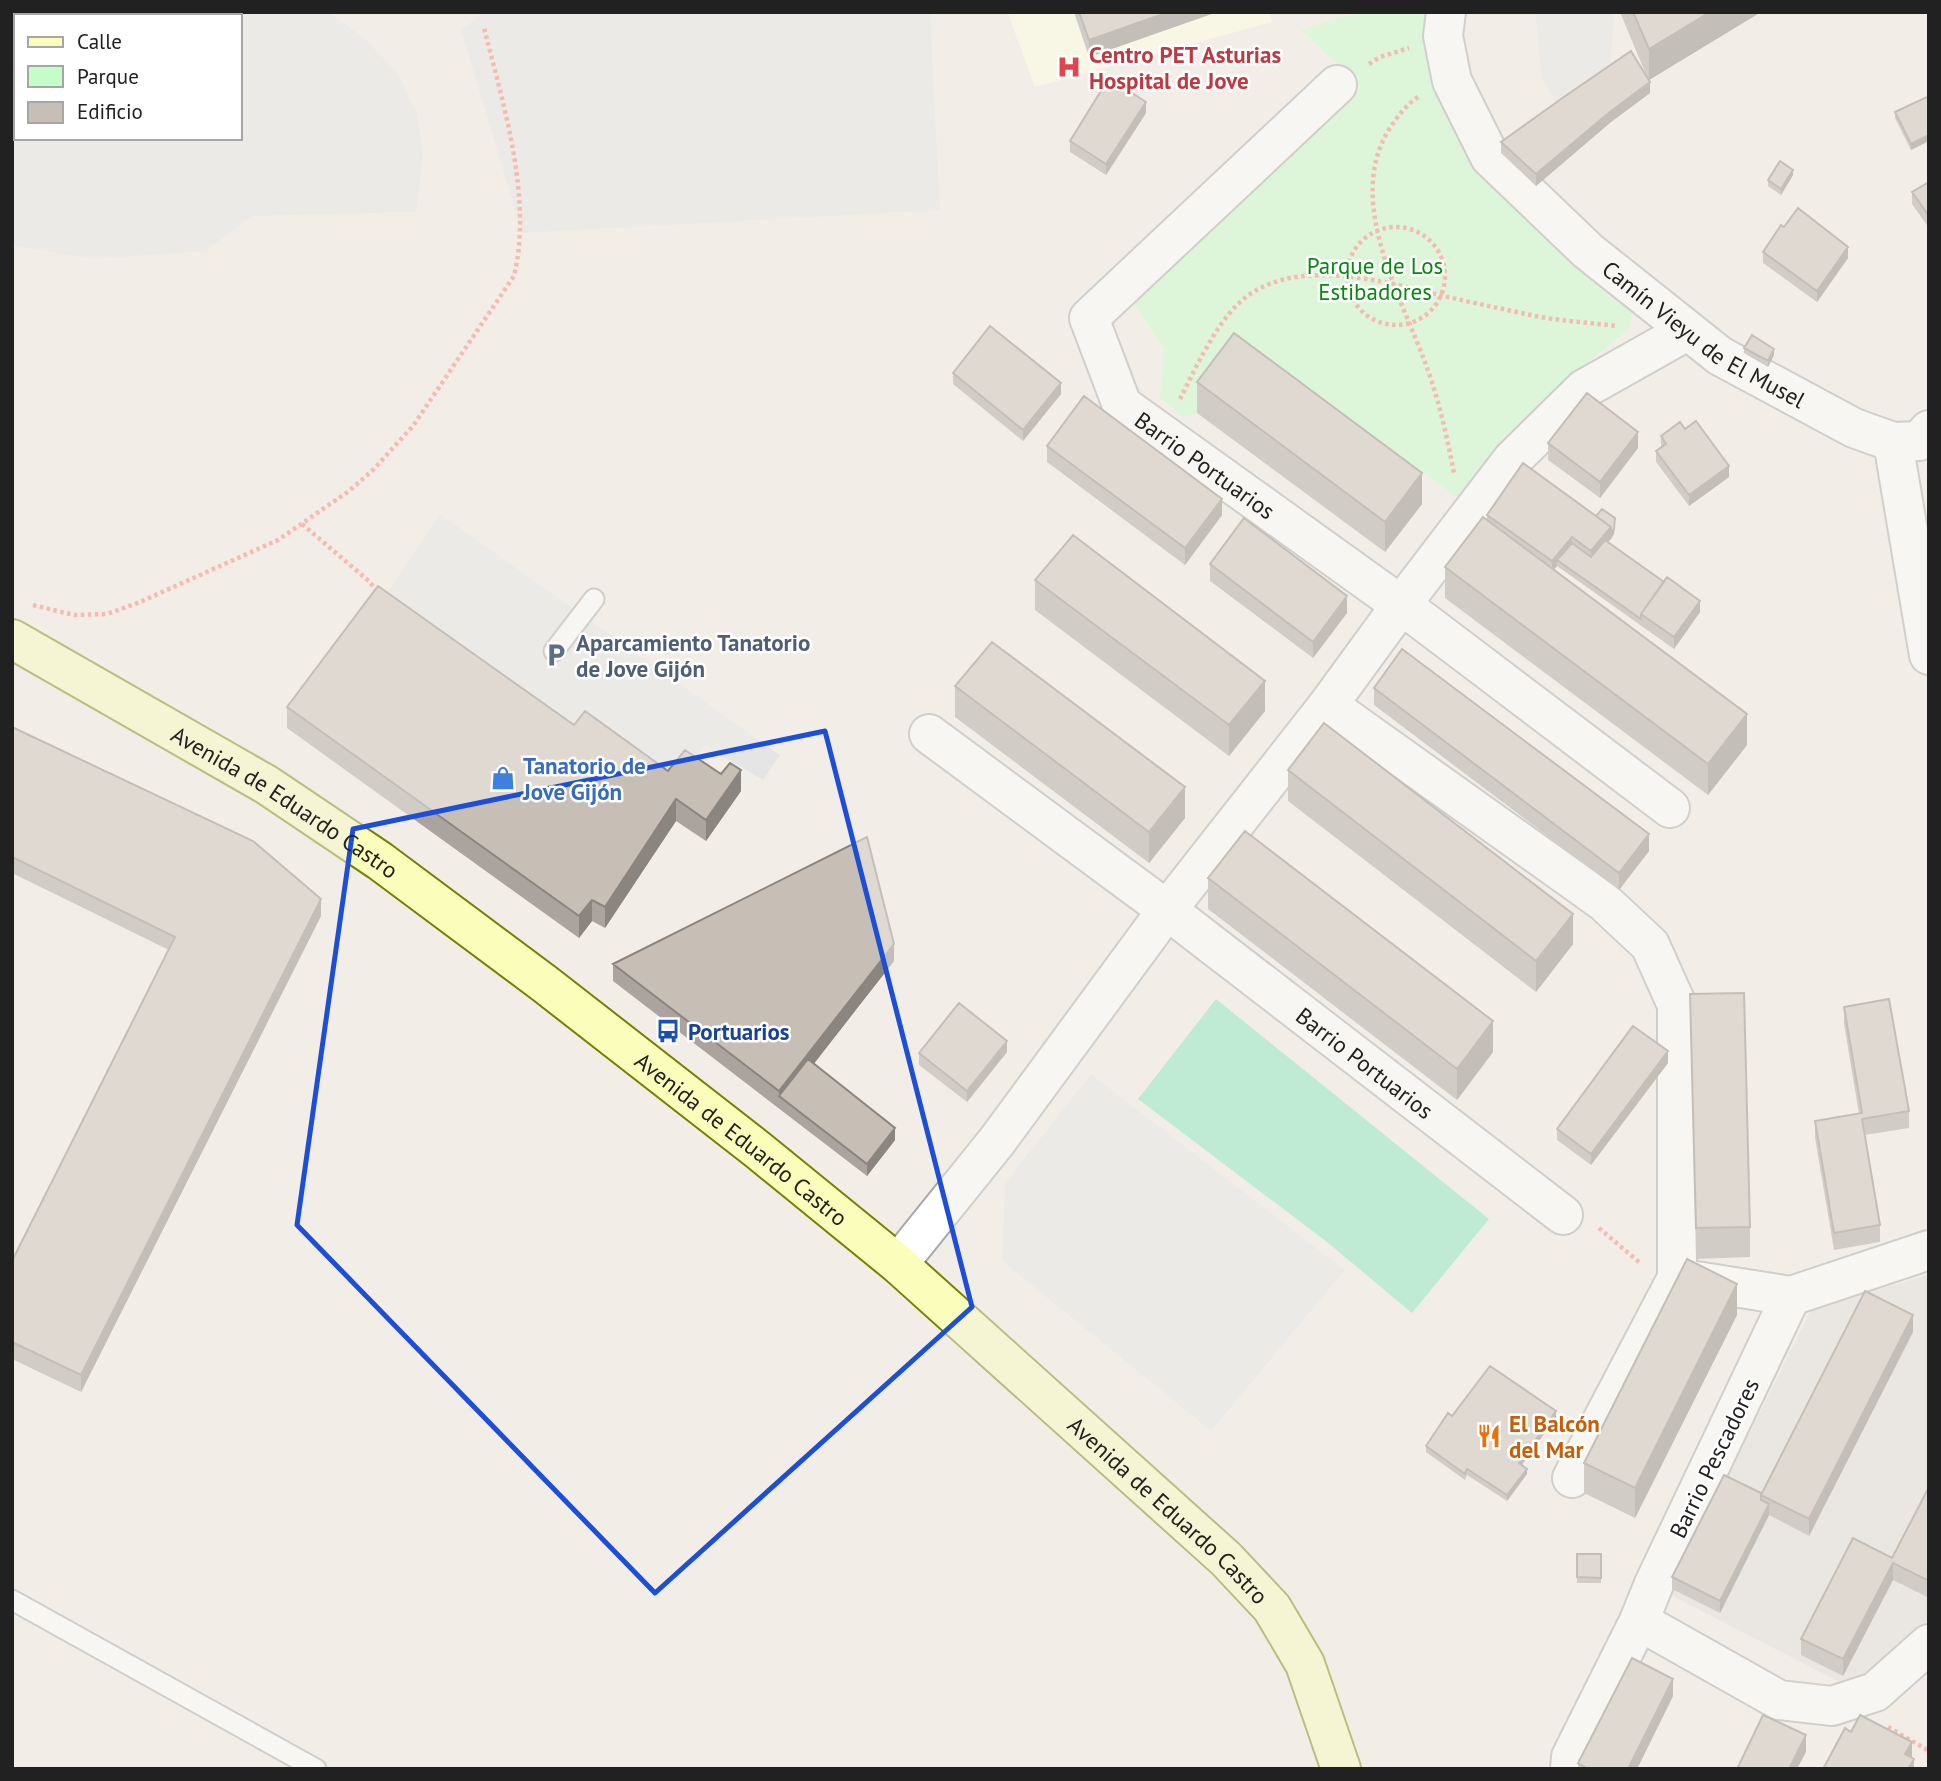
<svg xmlns="http://www.w3.org/2000/svg" width="1941" height="1781" font-family="'PT Sans',sans-serif">
<style>
.residential{fill:#dfdede}
.education{fill:#ffffe3}
.park{fill:#c3fdc7}
.pitch{fill:#82e5bd}
.parking{fill:#e5e5e5}
.lines{fill:none;stroke-linecap:round;stroke-linejoin:round}
.lane-casing{stroke:#a8a8a8;stroke-width:23}
.street-casing{stroke:#a8a8a8;stroke-width:42}
.secondary-casing{stroke:#748000;stroke-width:42}
.path{stroke:#ff786b;stroke-width:4.5;stroke-dasharray:3.5 3.5;stroke-linecap:butt}
.lane{stroke:#fff;stroke-width:19}
.street{stroke:#fff;stroke-width:38}
.secondary{stroke:#fbfdba;stroke-width:38}
.wall{fill:#aba39d}
.shaded-wall{fill:#8b857f}
.building{fill:#c7beb6;stroke:#8b857f;stroke-width:2}
.marked{fill:none;stroke:#1d4ed8;stroke-width:5;stroke-linejoin:round}
.labels{text-anchor:middle;dominant-baseline:central;stroke-width:5;stroke-linejoin:round;paint-order:stroke}
.health-label{font-size:23px;font-weight:bold;fill:#be3a42;stroke:#fff;text-anchor:start}
.park-label{font-size:23px;fill:#05890e;stroke:#fff}
.street-label{font-size:23px;fill:#212121;stroke:#fff}
.service-label{font-size:23px;font-weight:bold;fill:#4e5e75;stroke:#fff;text-anchor:start}
.shop-label{font-size:23px;font-weight:bold;fill:#366cbe;stroke:#fff;text-anchor:start}
.transit-label{font-size:23px;font-weight:bold;fill:#164399;stroke:#fff;text-anchor:start}
.food-label{font-size:23px;font-weight:bold;fill:#c56008;stroke:#fff;text-anchor:start}
</style>
<rect width="100%" height="100%" fill="#f2eee7"/>
<path class="residential" d="M1929 1275V1625L1863 1680 1845 1685 1669 1594 1812 1308Z"/>
<path class="education" d="M1269 12 1272 22 1035 87 1008 13Z"/>
<path class="park" d="M1361 12H1425L1434 86 1472 165 1498 194 1632 305 1630 328 1566 381 1458 498 1379 441 1234 364 1197 413 1183 417 1160 398 1164 349 1132 301 1362 87 1301 30Z"/>
<path class="pitch" d="M1216 999 1489 1219 1412 1313 1327 1242 1138 1099Z"/>
<path class="parking" d="M89 12H329L365 39 398 73 417 113 423 156 416 212 252 216 206 251 92 259 12 245V21L16 20V138H240V16H58Z
M485 12H930L940 210 522 233 461 30Z
M1535 12H1614L1610 76 1561 110 1542 79Z
M440 514 780 755 763 780 705 745 668 792 386 594Z
M1091 1074 1345 1270 1211 1431 1002 1261 1005 1183Z"/>
<g class="lines">
<g class="lane-casing">
<path id="lane" d="M554 651 594 599
M12 1600 316 1769"/>
</g>
<g class="street-casing">
<g id="street">
<path id="s1" d="M1446 12 1443 36 1452 81 1490 157 1588 251 1720 356 1854 428 1893 442 1929 655"/>
<path id="s2" d="M1337 85 1089 318 1122 405 1423 621 1670 808"/>
<path d="M1893 442 1919 441 1929 430"/>
<path d="M1328 705 1604 902 1650 945 1677 1005V1278L1791 1296 1929 1250"/>
<path id="s3" d="M929 734 1167 910 1563 1215"/>
<path d="M898 1264 997 1141 1167 910 1328 705 1401 605 1512 460 1584 389 1687 331"/>
<path d="M1791 1296 1654 1584 1639 1621 1779 1700 1832 1706 1875 1692 1929 1644"/>
<path d="M1572 1478 1677 1278"/>
<path d="M1570 1769 1571 1757 1639 1621"/>
</g>
</g>
<g class="secondary-casing">
<g id="secondary">
<path id="s4" d="M12 639 267 785 380 861 545 984 758 1150 898 1264 1226 1559 1272 1608 1305 1664 1341 1769"/>
</g>
</g>
<path class="path" d="M1369 64 1380 57 1409 48
M1418 97C1407 104 1398 116 1390 128 1344 199 1401 296 1426 365 1439 400 1447 437 1454 473
M1347 276a49 49 0 1 1 98 0a49 49 0 1 1-98 0Z
M1180 399C1194 371 1215 326 1238 304 1290 254 1382 281 1443 296 1470 302 1498 308 1526 314 1555 321 1586 322 1616 326
M302 524 370 582 378 594
M33 605 74 615 107 614 140 602 278 540 349 491 373 470 413 426 514 276C533 199 503 103 484 28
M1599 1228 1640 1263
M1888 1727 1929 1751"/>
<use href="#lane" class="lane"/>
<use href="#street" class="street"/>
<use href="#secondary" class="secondary"/>
</g>
<path class="wall" d="M1074 12H1217L1089 57Z
M1620 12H1761L1649 80 1650 93 1611 122 1536 186 1501 153V142L1647 77Z
M1929 96 1911 150 1895 118V112Z
M1146 113 1106 175 1070 152V141Z
M1793 175 1781 195 1768 186V180Z
M1929 182V228L1912 204V192Z
M1784 227 1848 258 1817 302 1763 263V252Z
M1744 348 1774 355 1768 367 1744 353Z
M953 373 1061 394 1023 441 953 384Z
M1197 382 1422 504 1385 552 1197 413Z
M1685 429 1729 477 1689 506 1656 462V451L1661 448V436Z
M1548 443 1638 448 1600 498 1548 460Z
M1047 446 1222 515 1185 565 1047 462Z
M1487 515 1596 516 1615 524 1614 534 1608 542 1700 612 1674 649 1557 566 1554 570 1747 745 1708 795 1445 598V567L1487 520Z
M1210 564 1347 613 1313 658 1210 581Z
M1035 580 1265 711 1229 756 1035 610Z
M955 686 1185 818 1149 863 955 717Z
M1374 688 1649 851 1619 890 1374 705Z
M287 707 574 725 668 771 741 791 706 841 676 821 605 928 592 921 579 938 287 728Z
M12 727 321 916 81 1392 12 1359V1261L169 950 12 873Z
M1288 770 1573 944 1536 992 1288 801Z
M1208 878 1493 1052 1457 1100 1208 909Z
M894 961 814 1063 895 1140 867 1176 613 981V964Z
M1690 994 1750 1227V1257L1696 1259Z
M1844 1007 1909 1111V1128L1865 1135 1880 1225V1242L1834 1250 1815 1138V1121L1859 1114 1844 1024Z
M1007 1052 967 1102 919 1065V1053Z
M1668 1063 1591 1165 1557 1140V1129Z
M1737 1315 1635 1518 1584 1493V1463Z
M1913 1332 1809 1536 1769 1515 1720 1613 1672 1589V1577L1761 1493Z
M1452 1416 1556 1417 1522 1465 1527 1474 1507 1501 1467 1475 1465 1480 1426 1452V1446Z
M1929 1487V1598L1893 1580 1843 1676 1801 1655V1639L1892 1558Z
M1577 1554H1601V1583H1577Z
M1673 1696 1637 1769H1578V1763Z"/>
<path class="shaded-wall" d="M1169 12H1217L1089 57V40Z
M1710 12H1761L1649 80V49Z
M1650 82V93L1611 122 1536 186V174L1611 111Z
M1146 102V113L1106 175V164Z
M1929 135V141L1911 150V144Z
M1793 170V175L1781 195V189Z
M1848 247V258L1817 302V291Z
M1774 349V355L1768 367V361Z
M1061 383V394L1023 441V430Z
M1638 432V448L1600 498V482Z
M1729 466V477L1689 506V495Z
M1422 473V504L1385 552V522Z
M1222 499V515L1185 565V548Z
M1615 518 1614 534 1611 539V533Z
M1611 527V539L1591 562V551Z
M1572 537V548L1557 560V566L1552 572V561Z
M1347 596V613L1313 658V642Z
M1700 601V612L1674 649V637Z
M1265 681V711L1229 756V725Z
M1747 714V745L1708 795V764Z
M741 770V791L706 841V820Z
M1185 787V818L1149 863V832Z
M676 799V821L605 928V907Z
M1649 834V851L1619 890V873Z
M321 899V916L81 1392V1375Z
M592 900V921L579 938V916Z
M1573 914V944L1536 992V961Z
M894 944V961L785 1101 779 1096V1091Z
M1493 1021V1052L1457 1100V1069Z
M1007 1041V1052L967 1102V1091Z
M1668 1051V1063L1591 1165V1154Z
M895 1128V1140L867 1176V1164Z
M1737 1284V1315L1635 1518V1488Z
M1913 1315V1332L1809 1536V1519Z
M1556 1411V1417L1519 1468V1463Z
M1527 1469V1474L1507 1501V1495Z
M1769 1504V1515L1720 1613V1601Z
M1893 1563V1580L1843 1676V1659Z
M1673 1679V1696L1637 1769H1628Z
M1806 1735V1752L1797 1769H1789Z
M1912 1742V1763L1914 1759V1769H1905V1754Z"/>
<path class="building" d="M1079 12H1169L1089 40Z
M1633 12H1710L1649 49Z
M1631 51 1650 82 1611 111 1536 174 1501 142 1561 99Z
M1109 78 1146 102 1106 164 1070 141Z
M1929 96V135L1911 144 1895 112Z
M1780 161 1793 170 1781 189 1768 180Z
M1929 182V216L1912 192Z
M1798 208 1848 247 1817 291 1763 252 1781 225 1784 227Z
M990 326 1061 383 1023 430 953 373Z
M1234 333 1422 473 1385 522 1197 382Z
M1752 335 1774 349 1768 361 1744 348Z
M1587 393 1638 432 1600 482 1548 443Z
M1084 396 1222 499 1185 548 1047 446Z
M1696 421 1729 466 1689 495 1656 451 1666 444 1661 436 1680 422 1685 429Z
M1523 463 1611 527 1591 551 1572 537 1552 561 1487 515Z
M1602 509 1615 518 1614 529 1611 533V527L1596 516Z
M1483 517 1747 714 1708 764 1445 567Z
M1244 518 1347 596 1313 642 1210 564Z
M1073 535 1265 681 1229 725 1035 580Z
M1605 540 1664 582 1641 614V619L1557 560 1572 543 1591 557Z
M1667 577 1700 601 1674 637 1641 614Z
M378 586 574 725 585 711 668 771 685 750 721 774 730 763 741 770 706 820 676 799 605 907 592 900 579 916 287 707Z
M992 642 1185 787 1149 832 955 686Z
M1402 649 1649 834 1619 873 1374 688Z
M1324 723 1573 914 1536 961 1288 770Z
M12 727 253 841 321 899 81 1375 12 1342V1261L175 937 12 857Z
M1245 831 1493 1021 1457 1069 1208 878Z
M867 837 894 944 779 1091 613 964Z
M1744 993 1750 1227 1696 1228 1690 994Z
M1889 999 1909 1111 1862 1119 1880 1225 1834 1233 1815 1121 1862 1113 1844 1007Z
M959 1003 1007 1041 967 1091 919 1053Z
M1633 1026 1668 1051 1591 1154 1557 1129Z
M808 1059 895 1128 867 1164 779 1096Z
M1687 1259 1737 1284 1635 1488 1584 1463Z
M1865 1291 1913 1315 1809 1519 1761 1495Z
M1490 1366 1556 1411 1519 1463 1527 1469 1507 1495 1467 1469 1465 1474 1426 1446 1448 1413 1452 1416Z
M1724 1475 1761 1493V1500L1769 1504 1720 1601 1672 1577Z
M1929 1487V1581L1893 1563 1843 1659 1801 1639 1853 1538 1892 1558Z
M1577 1554H1601V1578L1577 1577Z
M1632 1658 1673 1679 1628 1769H1588L1578 1763Z
M1763 1715 1806 1735 1789 1769H1737Z
M1860 1715 1912 1742 1905 1754 1914 1759 1908 1769H1823L1845 1728 1851 1732Z"/>
<path d="M0 0H1941V1781H0ZM825 731 972 1307 655 1593 297 1225 353 829Z" fill="#f2eee7" fill-opacity=".55" fill-rule="evenodd"/>
<path class="marked" d="M825 731 972 1307 655 1593 297 1225 353 829Z"/>
<defs>
<g id="hospital-bare" transform="scale(1.89)"><path d="M-5-5h3v3.5h4V-5h3V5h-3V1.5h-4V5h-3Z" fill="#e0444e" stroke="#fff" stroke-width="2.5" paint-order="stroke"/></g>
<g id="parking-bare" transform="scale(1.89)"><path d="M-3.5-5.5H1a3.5 3.5 0 0 1 0 7H-1V5.5H-3.5ZM-1-3.4V-.6H.8a1.4 1.4 0 0 0 0-2.8Z" fill="#5c6f8a" stroke="#fff" stroke-width="2.5" paint-order="stroke"/></g>
<g id="shop-bare" transform="scale(1.89)"><path d="M-5-2.5h2.3a2.7 3.5 0 0 1 5.4 0H5L5.5 6h-11ZM-1.5-2.5h3a1.5 2.3 0 0 0-3 0Z" fill="#3f7fe0" stroke="#fff" stroke-width="2.5" paint-order="stroke"/></g>
<g id="bus-bare" transform="scale(1.89)"><path d="M-5-6H5V4H4V6H2V4H-2V6H-4V4H-5ZM-3.5-4V0h7V-4ZM-3.5 1.2v1.5H-2V1.2ZM2 1.2v1.5H3.5V1.2Z" fill="#1a4fb4" stroke="#fff" stroke-width="2.5" paint-order="stroke"/></g>
<g id="restaurant-bare" transform="scale(1.89)"><path d="M-5-6h1v4h1v-4h1v4h1v-4h1v5L-1.5 .5V6h-2V.5L-5-1ZM5-6V6H3V1.5H1.5Q1.5-4 5-6Z" fill="#e8710a" stroke="#fff" stroke-width="2.5" paint-order="stroke"/></g>
</defs>
<g fill-rule="evenodd">
<use href="#hospital-bare" x="1069" y="67"/>
<use href="#parking-bare" x="556" y="655"/>
<use href="#shop-bare" x="503" y="778"/>
<use href="#bus-bare" x="668" y="1031"/>
<use href="#restaurant-bare" x="1489" y="1436"/>
</g>
<g class="labels">
<g class="health-label">
<text x="1089" y="54">Centro PET Asturias<tspan x="1089" dy="26">Hospital de Jove</tspan></text>
</g>
<g class="park-label">
<text x="1375" y="265">Parque de Los<tspan x="1375" dy="26">Estibadores</tspan></text>
</g>
<g class="street-label">
<text stroke="none"><textPath href="#s1" startOffset="434">Camín Vieyu de El Musel</textPath></text>
<text stroke="none"><textPath href="#s2" startOffset="536">Barrio Portuarios</textPath></text>
<text stroke="none"><textPath href="#s4" startOffset="318">Avenida de Eduardo Castro</textPath></text>
<text stroke="none"><textPath href="#s3" startOffset="546">Barrio Portuarios</textPath></text>
<text stroke="none"><textPath href="#s4" startOffset="886">Avenida de Eduardo Castro</textPath></text>
<text transform="translate(1714 1458) rotate(-64)">Barrio Pescadores</text>
<text stroke="none"><textPath href="#s4" startOffset="1452">Avenida de Eduardo Castro</textPath></text>
</g>
<g class="service-label">
<text x="576" y="642">Aparcamiento Tanatorio<tspan x="576" dy="26">de Jove Gijón</tspan></text>
</g>
<g class="shop-label">
<text x="523" y="765">Tanatorio de<tspan x="523" dy="26">Jove Gijón</tspan></text>
</g>
<g class="transit-label">
<text x="688" y="1031">Portuarios</text>
</g>
<g class="food-label">
<text x="1509" y="1423">El Balcón<tspan x="1509" dy="26">del Mar</tspan></text>
</g>
</g>
<rect width="1941" height="1781" fill="none" stroke="#212121" stroke-width="28"/>
<rect x="14" y="14" width="228" height="126" fill="#ffffff" stroke="#a6a6a6" stroke-width="2"/>
<rect x="28" y="37" width="35" height="10" fill="#fbfdba" stroke="#a6a6a6" stroke-width="2"/>
<text x="77" y="49" font-size="21" fill="#212121">Calle</text>
<rect x="28" y="66" width="35" height="21" fill="#c3fdc7" stroke="#a6a6a6" stroke-width="2"/>
<text x="77" y="84" font-size="21" fill="#212121">Parque</text>
<rect x="28" y="102" width="35" height="21" fill="#c7beb6" stroke="#a6a6a6" stroke-width="2"/>
<text x="77" y="119" font-size="21" fill="#212121">Edificio</text>
</svg>
